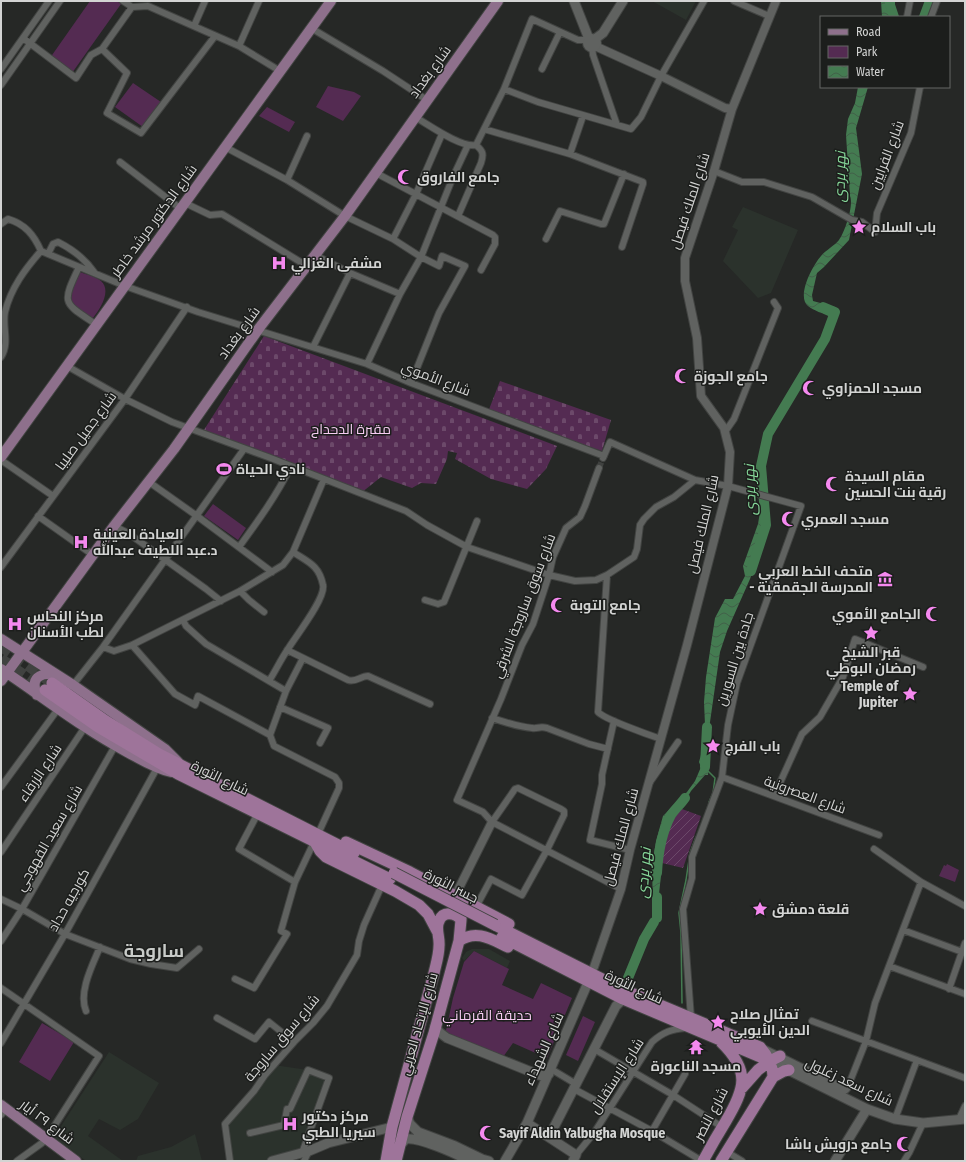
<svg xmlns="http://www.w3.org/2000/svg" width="966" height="1162" font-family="'Fira Sans Condensed',Cairo,sans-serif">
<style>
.built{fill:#2b322c}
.green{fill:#542b52}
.cemetery{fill:url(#cemetery-stones)}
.garden{fill:url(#garden-furrows)}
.water{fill:url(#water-waves)}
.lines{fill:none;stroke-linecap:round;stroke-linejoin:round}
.stream{stroke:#447b51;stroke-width:1.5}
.river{stroke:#447b51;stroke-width:10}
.minor-tunnel{stroke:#404240;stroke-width:6;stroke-dasharray:6 3;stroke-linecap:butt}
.trunk-tunnel{stroke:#404240;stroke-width:11;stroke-dasharray:11 5.5;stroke-linecap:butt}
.minor-casing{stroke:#424442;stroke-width:8}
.tertiary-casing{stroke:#424442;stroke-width:10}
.secondary-casing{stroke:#424442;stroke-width:11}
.primary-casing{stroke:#424442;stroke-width:12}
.trunk-casing{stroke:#424442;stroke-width:13}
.minor{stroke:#606260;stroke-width:6}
.tertiary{stroke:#606260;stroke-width:8}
.secondary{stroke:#606260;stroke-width:9}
.primary{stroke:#8e708c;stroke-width:10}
.trunk{stroke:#9e749a;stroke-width:11}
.trunk-bridge-casing{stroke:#424442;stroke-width:13;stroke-linecap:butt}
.trunk-bridge{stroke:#9e749a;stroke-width:11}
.labels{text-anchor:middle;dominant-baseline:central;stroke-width:3;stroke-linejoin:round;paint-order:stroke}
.street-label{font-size:14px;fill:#d3d4d3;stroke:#1c1e1c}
.poi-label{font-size:14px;font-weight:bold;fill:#d3d4d3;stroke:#1c1e1c;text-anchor:start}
.park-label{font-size:14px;fill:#f7ccf3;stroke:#1c1e1c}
.water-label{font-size:15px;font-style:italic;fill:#86d799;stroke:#1c1e1c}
.district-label{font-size:18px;font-weight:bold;fill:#c8cbc8;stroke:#1c1e1c}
</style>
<defs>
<pattern id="cemetery-stones" width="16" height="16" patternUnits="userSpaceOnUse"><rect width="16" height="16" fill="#542b52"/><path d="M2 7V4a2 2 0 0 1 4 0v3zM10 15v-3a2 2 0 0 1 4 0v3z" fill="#6c496a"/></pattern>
<pattern id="garden-furrows" width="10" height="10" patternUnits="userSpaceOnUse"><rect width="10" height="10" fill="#542b52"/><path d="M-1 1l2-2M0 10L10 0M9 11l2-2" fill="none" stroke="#6c496a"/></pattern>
<pattern id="water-waves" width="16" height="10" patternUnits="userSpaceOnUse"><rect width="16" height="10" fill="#447b51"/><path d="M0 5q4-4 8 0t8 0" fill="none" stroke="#426049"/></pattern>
</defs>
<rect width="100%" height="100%" fill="#262826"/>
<path class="built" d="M652 1H696L686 20Z
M743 207 798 230 771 293 758 298 723 261 738 230 732 227Z
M472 949H489L510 961 507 968 474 951 464 961 462 958 466 952Z
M109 1052 159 1083 138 1119 120 1130 99 1119 88 1136 123 1161H86L54 1137Z
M274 1065 308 1070 329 1078 309 1151 272 1161H230L225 1124Z
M195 1134 202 1161H136L138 1156 171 1147Z"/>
<path class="green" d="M90 1H117L121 4 72 73 50 58Z
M133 83 161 102 143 127 115 107Z
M328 86 354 92 361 96 343 121 316 107Z
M267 107 295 122 289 132 259 116Z
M80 272C87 275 95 276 101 281 112 291 100 309 93 318 64 300 66 302 80 272Z
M213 504 246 528 238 540 204 516Z
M947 864 959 870 955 882 939 876 944 865 946 866Z
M474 951 509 969 502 985 533 999 541 983 572 998 547 1058 513 1043 503 1057 445 1035 453 998 464 962Z
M583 1016 595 1022 578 1061 566 1055Z
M42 1023 74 1042 50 1081 19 1062Z"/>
<path class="cemetery" d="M264 336 557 446 546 469 527 489 491 479 455 459 457 453 448 451 447 459 436 484 421 483 412 488 381 477 361 493 202 433Z
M500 381 611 420 602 451 488 412Z"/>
<path class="garden" d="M682 809 701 816 683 868 662 863C663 844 668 822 682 809Z"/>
<path class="water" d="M881 1H890V5L894 17H882Z
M858 87H868L856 128 862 174 849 240 824 267 817 273 812 295 813 301 835 307V312L831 323 830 317C823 313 814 311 808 306 796 296 813 265 821 256 826 250 834 246 839 240 845 232 854 205 850 196L846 135 848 119 855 103Z
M765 509 766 525 755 559V565L750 579 727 631 720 652 709 729 711 740 703 739 705 725 704 702 706 677 715 618 725 599H733L745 576 743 566 758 524 760 512Z
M706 753 710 756 708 775H705L691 791 684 804 678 808 672 815 663 836 658 861 661 876 657 911 653 909 652 867 656 841 663 816 687 792 695 781 701 767 699 762 701 755Z"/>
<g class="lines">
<path class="stream" d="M708 771 715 778 713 793 709 802
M682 1003 681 933 679 913 686 880 690 853 696 837"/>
<path class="river" d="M890 1V5L894 17
M924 17 930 1
M751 571 766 525 761 466 768 434 825 339 835 312 823 307
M705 767 707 727
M657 873C658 854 662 832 671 815 675 809 681 804 685 798
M657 918V897
M628 978 644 939 654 922"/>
<path class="minor-tunnel" d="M599 468 603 458"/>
<path class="trunk-tunnel" d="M1 646 52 683
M1 659 45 690"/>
<g class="minor-casing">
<path id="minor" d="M123 1 132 7 148 6 239 46 280 71
M734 1 769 16
M907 17 910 1
M931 17 937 1
M194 26 205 1
M311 28 383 71 427 100
M23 38 76 78 91 55 102 49 132 7
M239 46 259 1
M592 47 593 55 617 125
M102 49 127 73 107 113 141 133 215 36
M1 69 49 1
M542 69 560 32
M1 85 60 1
M504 89 538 102 631 129 641 117 661 76 704 1
M415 117C429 125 461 148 476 145 483 151 484 154 481 163L458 216
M484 129 570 154 643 182V184L622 247
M476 145 504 89 532 19 578 40H588
M225 147 287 180 345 216 393 239 421 257 439 266 442 256 465 266 439 313 411 383
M570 154 583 116
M120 162 181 209
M714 171 742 182H764L812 197 852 220 862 222 875 232
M376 173 493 235 495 237V244L481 270
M287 180 307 136
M185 203 210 215 222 214 307 266
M1 224 8 219C25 224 34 235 41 251
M875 232 877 213 911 133 920 87
M393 239 416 194 442 134
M546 239 560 211 601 224H604L624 174
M41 251 125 286 198 312 367 364 411 383 604 456
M48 254 53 244 58 242C72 249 85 259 94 272
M315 255 350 273 400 294
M79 267C61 305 63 302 97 325
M313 347 350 273
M1 357C10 343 2 327 5 312 11 288 25 269 41 251
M367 364 400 294 421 257 453 177 468 145
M67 366 125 399 172 422 268 457 406 511 427 525 467 547 549 575 575 581 596 580 607 575 634 557 637 549 640 525 644 519 656 507 674 497 695 480 728 486 801 506 737 683 728 725 722 777 692 857V878L683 909 691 1018
M725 432 734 419 778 308 774 302
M603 458 610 442 695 480
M1 460 53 496
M599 468 585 506 580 517 566 528 553 557 549 575 533 624 522 645 501 699 457 800 483 812 492 822 621 889
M149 482 197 516 272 572
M38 516 93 555
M114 526 128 533 206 589 221 601
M239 547C258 521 277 495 291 466
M1 567 125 399 187 307
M607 575 598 712C604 719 649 735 661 739
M240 591 249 600 264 612
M425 600 438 604 444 602 477 521
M183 620 186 626 206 644 286 691
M132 645 175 694 195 705 198 696 270 735
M103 647 114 651 132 645 240 591 283 565 293 552 324 479
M287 650 348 680C356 683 360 676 368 676L430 704
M303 658 286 691 270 735 274 746 335 777 339 783V788L318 834
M269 681C276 670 281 659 288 649 296 636 326 598 323 585 319 565 308 562 293 552
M73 685 103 647 244 449
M280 707 328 728 320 743
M492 718C505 722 518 727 532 728 538 729 539 726 547 728L589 744 608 749
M614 721 602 775V784L590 840 630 850
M722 777 879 835
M650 782 678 742
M1 787 58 709
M774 796 802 734 820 717 843 677 855 639 923 667
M258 813 239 849 295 882
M874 849 921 882 965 906
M1 852 85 727
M1 899 22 909 65 934 130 959 151 964 177 968 199 949
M476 907 491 879 522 895 547 850 564 815V811L561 809 518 788 515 789 492 822
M903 930 965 953
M1 941 22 909 115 746
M889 966 965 994
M235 979 254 988 287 934 281 931 295 882 314 842
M1 988 99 1056 46 1139
M949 989 965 943
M86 1011C78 992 93 964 100 947
M217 1018 255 1039 269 1022 294 1042
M812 1021 965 1078
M1 1043 65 934 157 768
M594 1049 673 1095 722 1127
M551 1069 576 1084
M849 1084 866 1041 875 1003 921 882
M574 1089 652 1131 702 1161
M1 1115 2 1114
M895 1119 917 1060
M959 1119 965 1106
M652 1131 685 1074
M250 1133 284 1125 287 1109H290L308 1070 329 1078 302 1153
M727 1152 742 1161
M576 1155 594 1133 652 1042C663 1032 672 1029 686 1028
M17 1161 42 1143
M230 1161 225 1124 254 1091 265 1075 294 1042 313 1023 327 1006 357 955 359 941 364 925 382 885
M304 1161 309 1151
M904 1161 909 1153 923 1123"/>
</g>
<g class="tertiary-casing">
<path id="tertiary" d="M595 46 661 76 725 108 732 109
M455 896 492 822
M594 967 621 889 630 850 687 645 728 486 730 452 724 428 701 396 697 338 685 281V258L714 171 732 109 776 1"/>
</g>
<g class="secondary-casing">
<path id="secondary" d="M574 1 589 39
M587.5 43a4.5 4.5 0 1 1 9 0a4.5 4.5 0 1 1-9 0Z
M595 39 603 33 623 1
M435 1026 439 1032 447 1038 539 1075 544 1076 549 1074
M760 1048 841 1088 845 1089 849 1084
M770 1061 867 1109 895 1119 923 1123 965 1119
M407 1117 410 1124 418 1132 455 1146 482 1159 489 1161
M527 1123 576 1155 573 1161
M549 1137 616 1006 623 999
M401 1144 406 1139C419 1137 457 1154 469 1161
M272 1161 309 1151 328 1143 392 1127
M505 1161 527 1123 586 987
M835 1161 867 1109"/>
</g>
<g class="primary-casing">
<path id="primary" d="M1 457 331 1
M1 639 73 685 165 749 178 762
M1 669C43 697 82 728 127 752 142 760 154 768 171 772
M1 681 114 526 174 449 260 327 345 216 498 1
M37 695C30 678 39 673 55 674
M1 1105 76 1161"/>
</g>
<g class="trunk-casing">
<path id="trunk" d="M52 683 106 721 159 754 354 853
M45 690 98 727 178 774 390 879
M346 842 410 872 509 924
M316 844 320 851 326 857 395 891 419 905 428 914 437 931
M495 925 622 989 760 1047C768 1056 773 1065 773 1077L721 1161
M502 937 623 999 770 1061
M459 941C476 929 491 939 508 947
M773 1077 784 1071 789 1070
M742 1088 758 1070 770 1061 780 1056
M386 1161 392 1127 434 973C436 964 439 955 439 946 440 937 435 928 439 921 443 910 456 913 461 920
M396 1161 407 1117 434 1033 459 941 461 920V913
M703 1161C710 1148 718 1134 726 1121 745 1089 751 1071 721 1042"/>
</g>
<use href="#minor" class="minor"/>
<use href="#tertiary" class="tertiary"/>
<use href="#secondary" class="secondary"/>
<use href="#primary" class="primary"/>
<use href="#trunk" class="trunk"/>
<g class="trunk-bridge-casing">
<path id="trunk-bridge" d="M394 873 495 925"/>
</g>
<use href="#trunk-bridge" class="trunk-bridge"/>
</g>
<defs>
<g id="mosque-bare" transform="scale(1.2)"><path d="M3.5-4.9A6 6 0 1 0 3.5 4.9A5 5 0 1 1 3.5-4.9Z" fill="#f589ef" stroke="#1c1e1c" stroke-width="2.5" paint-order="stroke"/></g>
<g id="sight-bare" transform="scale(1.2)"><path d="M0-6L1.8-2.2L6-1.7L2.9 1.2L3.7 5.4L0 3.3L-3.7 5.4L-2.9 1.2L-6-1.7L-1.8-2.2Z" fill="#f589ef" stroke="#1c1e1c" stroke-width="2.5" paint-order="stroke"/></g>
<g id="hospital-bare" transform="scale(1.2)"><path d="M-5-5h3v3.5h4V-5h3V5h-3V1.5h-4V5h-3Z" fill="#f589ef" stroke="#1c1e1c" stroke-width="2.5" paint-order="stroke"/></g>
<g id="stadium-bare" transform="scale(1.2)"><path d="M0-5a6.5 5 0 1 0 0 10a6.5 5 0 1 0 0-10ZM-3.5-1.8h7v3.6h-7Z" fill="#f589ef" stroke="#1c1e1c" stroke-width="2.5" paint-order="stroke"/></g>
<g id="museum-bare" transform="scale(1.2)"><path d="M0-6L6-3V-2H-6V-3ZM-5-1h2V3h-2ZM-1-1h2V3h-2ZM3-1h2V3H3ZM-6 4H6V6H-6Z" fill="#f589ef" stroke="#1c1e1c" stroke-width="2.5" paint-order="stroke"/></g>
<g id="temple-bare" transform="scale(1.2)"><path d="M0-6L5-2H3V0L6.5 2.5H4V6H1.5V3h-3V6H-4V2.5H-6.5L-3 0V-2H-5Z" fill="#f589ef" stroke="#1c1e1c" stroke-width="2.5" paint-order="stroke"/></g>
</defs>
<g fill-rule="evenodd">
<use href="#mosque-bare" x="405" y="177"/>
<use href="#sight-bare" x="859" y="227"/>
<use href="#hospital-bare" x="279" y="263"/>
<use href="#mosque-bare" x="682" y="376"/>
<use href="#mosque-bare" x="810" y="388"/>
<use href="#stadium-bare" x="224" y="469"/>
<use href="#mosque-bare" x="833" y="484"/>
<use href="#mosque-bare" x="789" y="519"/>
<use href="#hospital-bare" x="81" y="542"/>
<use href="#museum-bare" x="885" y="579"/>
<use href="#mosque-bare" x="558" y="605"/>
<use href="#mosque-bare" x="933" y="614"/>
<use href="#hospital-bare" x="15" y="624"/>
<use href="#sight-bare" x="871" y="633"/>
<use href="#sight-bare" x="910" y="694"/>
<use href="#sight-bare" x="713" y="746"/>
<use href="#sight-bare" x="760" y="909"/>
<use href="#sight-bare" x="718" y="1022"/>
<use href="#temple-bare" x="696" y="1047"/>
<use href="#hospital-bare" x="290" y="1124"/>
<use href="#mosque-bare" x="487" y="1133"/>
<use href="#mosque-bare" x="904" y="1144"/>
</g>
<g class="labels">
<g class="street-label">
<text transform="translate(430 72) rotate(-54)">شارع بغداد</text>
<text transform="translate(887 155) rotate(-69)">شارع الفرايين</text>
<text transform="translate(690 201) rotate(-72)">شارع الملك فيصل</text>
<text transform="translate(154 221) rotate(-54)">شارع الدكتور مرشد خاطر</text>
<text transform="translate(239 333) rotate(-54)">شارع بغداد</text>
<text transform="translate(436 379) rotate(21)">شارع الأموي</text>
<text transform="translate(86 431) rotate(-54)">شارع جميل صليبا</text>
<text transform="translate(703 524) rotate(-77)">شارع الملك فيصل</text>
<text transform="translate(524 606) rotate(-69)">شارع سوق ساروجة الشرقي</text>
<text transform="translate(735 659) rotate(-73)">جادة بين السورين</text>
<text transform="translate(40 773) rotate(-56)">شارع الزرقاء</text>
<text transform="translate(220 778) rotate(26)">شارع الثورة</text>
<text transform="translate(805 795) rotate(20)">شارع العصرونية</text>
<text transform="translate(621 837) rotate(-75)">شارع الملك فيصل</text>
<text transform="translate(49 838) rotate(-60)">شارع سعيد القهوجي</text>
<text transform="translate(451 886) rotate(27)">جسر الثورة</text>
<text transform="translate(69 900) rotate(-61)">كورجيه حداد</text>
<text transform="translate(634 987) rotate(25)">شارع الثورة</text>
<text transform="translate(419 1024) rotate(-74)">شارع الإتحاد العربي</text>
<text transform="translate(282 1038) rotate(-50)">شارع سوق ساروجة</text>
<text transform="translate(544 1049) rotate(-66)">شارع الشهداء</text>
<text transform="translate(617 1076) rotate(-57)">شارع الإستقلال</text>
<text transform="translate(849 1082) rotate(25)">شارع سعد زغلول</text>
<text transform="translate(711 1114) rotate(-62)">شارع النصر</text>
<text transform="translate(47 1122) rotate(37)">شارع ٢٩ أيار</text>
</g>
<g class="poi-label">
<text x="417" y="177">جامع الفاروق</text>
<text x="871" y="227">باب السلام</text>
<text x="291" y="263">مشفى الغزالي</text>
<text x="694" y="376">جامع الجوزة</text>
<text x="822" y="388">مسجد الحمزاوي</text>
<text x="236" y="469">نادي الحياة</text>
<text x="845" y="476">مقام السيدة<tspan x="845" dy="16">رقية بنت الحسين</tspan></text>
<text x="801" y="519">مسجد العمري</text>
<text x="93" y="534">العيادة العينية<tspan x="93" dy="16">د.عبد اللطيف عبدالله</tspan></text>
<text x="873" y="571" text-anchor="end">متحف الخط العربي<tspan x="873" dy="16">- المدرسة الجقمقية</tspan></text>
<text x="570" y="605">جامع التوبة</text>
<text x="921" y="614" text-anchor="end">الجامع الأموي</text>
<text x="27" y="616">مركز النحاس<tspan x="27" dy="16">لطب الأسنان</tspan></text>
<text x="871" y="652" text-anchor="middle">قبر الشيخ<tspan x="871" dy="16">رمضان البوطي</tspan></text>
<text x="898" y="686" text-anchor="end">Temple of<tspan x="898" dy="16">Jupiter</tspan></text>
<text x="725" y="746">باب الفرج</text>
<text x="772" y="909">قلعة دمشق</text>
<text x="730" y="1014">تمثال صلاح<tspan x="730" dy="16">الدين الأيوبي</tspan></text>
<text x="696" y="1066" text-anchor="middle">مسجد الناعورة</text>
<text x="302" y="1116">مركز دكتور<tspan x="302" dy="16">سيريا الطبي</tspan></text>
<text x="499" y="1133">Sayif Aldin Yalbugha Mosque</text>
<text x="892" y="1144" text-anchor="end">جامع درويش باشا</text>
</g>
<g class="park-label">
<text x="351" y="429">مقبرة الدحداح</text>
<text x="487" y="1015">حديقة القرماني</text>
</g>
<g class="water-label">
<text transform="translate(840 177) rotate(-89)">نهر بردى</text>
<text transform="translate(750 490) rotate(-92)">نهر بردى</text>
<text transform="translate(644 873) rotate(-86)">نهر بردى</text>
</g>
<g class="district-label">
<text x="154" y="951">ساروجة</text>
</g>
</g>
<rect width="966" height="1162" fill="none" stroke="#d3d4d3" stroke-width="4"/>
<rect x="820" y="16" width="130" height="72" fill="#1c1e1c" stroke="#656765"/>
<rect x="828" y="29" width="20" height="6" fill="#8e708c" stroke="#656765"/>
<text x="856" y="36" font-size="12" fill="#d3d4d3">Road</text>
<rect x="828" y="46" width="20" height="12" fill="#542b52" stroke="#656765"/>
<text x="856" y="56" font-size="12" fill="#d3d4d3">Park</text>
<rect x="828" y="66" width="20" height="12" fill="url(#water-waves)" stroke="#656765"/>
<text x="856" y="76" font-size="12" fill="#d3d4d3">Water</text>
</svg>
